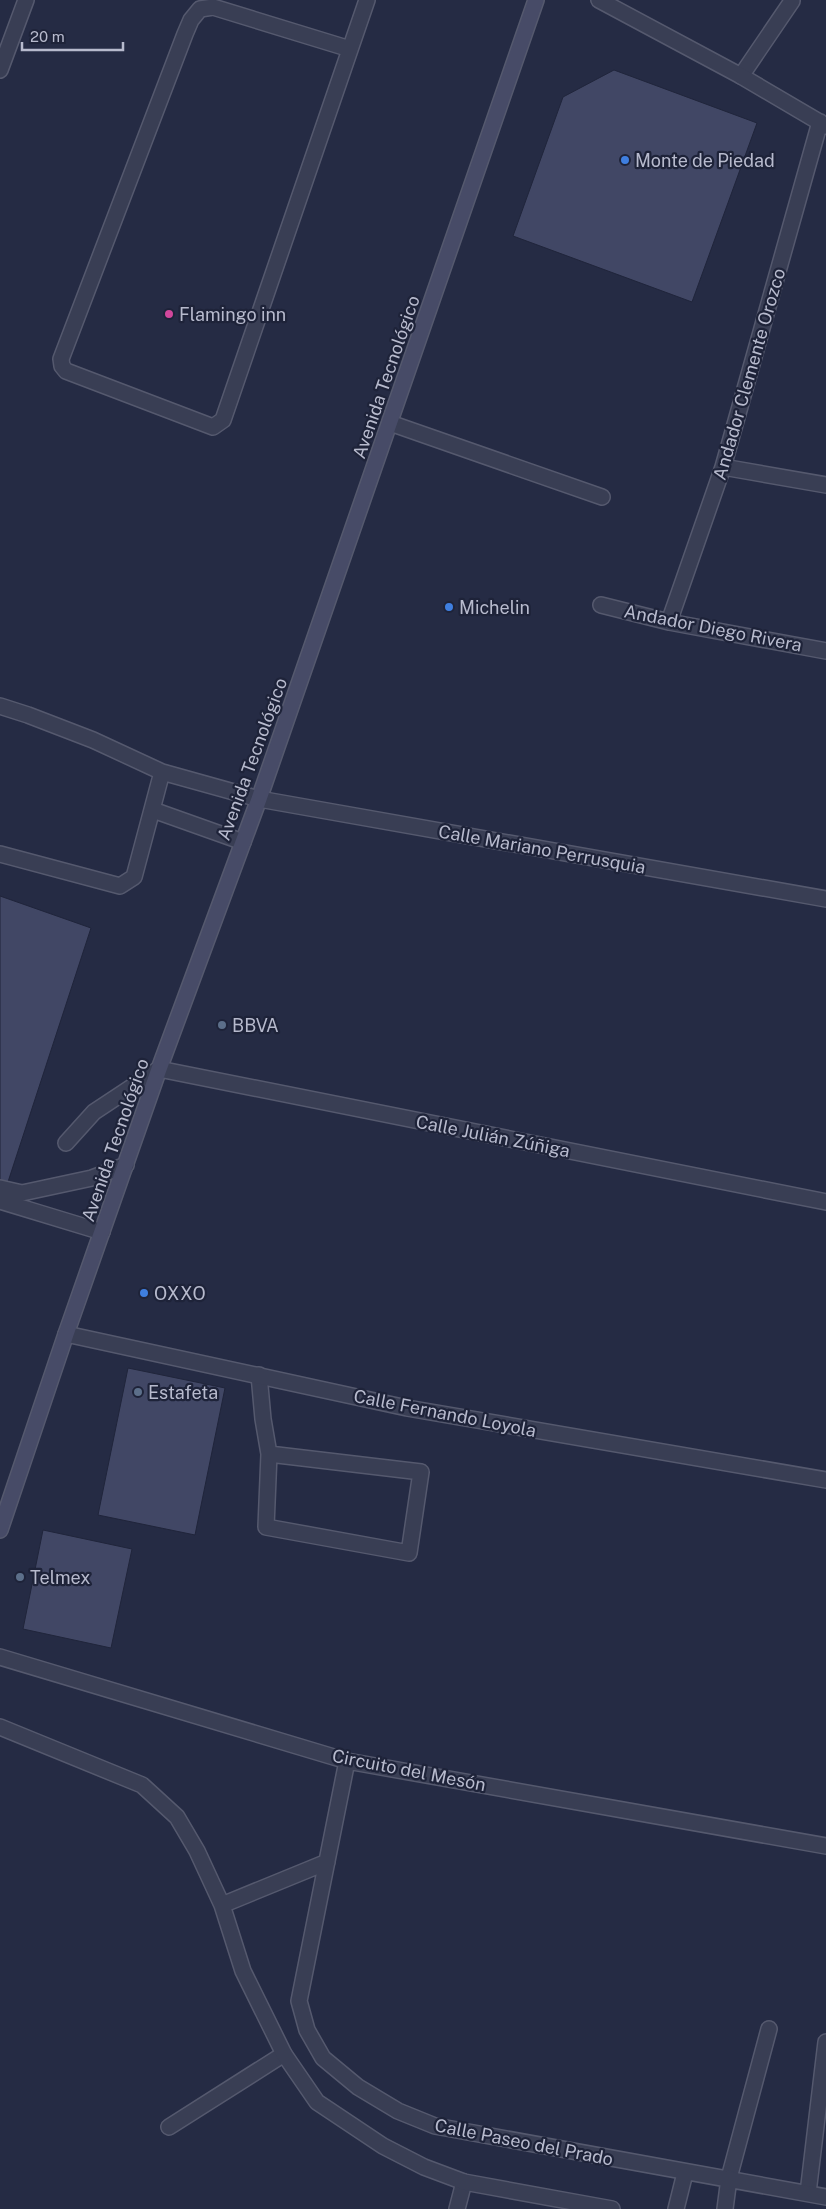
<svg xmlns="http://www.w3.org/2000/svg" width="826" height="2209" font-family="'Public Sans',sans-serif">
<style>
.building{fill:#414765;stroke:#20253b}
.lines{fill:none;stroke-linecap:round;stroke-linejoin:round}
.lane-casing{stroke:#55596e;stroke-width:18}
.street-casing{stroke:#55596e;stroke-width:18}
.secondary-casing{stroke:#55596e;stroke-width:18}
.lane{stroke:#393e54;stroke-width:15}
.street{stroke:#393e54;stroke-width:15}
.secondary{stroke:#474b67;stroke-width:15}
.shop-dot{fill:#3f7fe0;stroke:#1e2339;stroke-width:2}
.hotel-dot{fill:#d1479c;stroke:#1e2339;stroke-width:2}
.service-dot{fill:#5c6f8a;stroke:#1e2339;stroke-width:2}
.labels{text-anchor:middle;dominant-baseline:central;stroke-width:4.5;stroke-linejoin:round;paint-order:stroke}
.poi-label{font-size:18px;fill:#b7bacd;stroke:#1e2339;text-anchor:start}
.street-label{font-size:18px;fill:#b7bacd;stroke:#1e2339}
</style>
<rect width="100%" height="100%" fill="#252b44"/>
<path class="building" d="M614 70 757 123 692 302 513 236 563 97Z
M0 896 91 928 6 1188 0 1185Z
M128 1368 225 1388 195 1535 98 1515Z
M43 1530 132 1549 111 1648 23 1629Z"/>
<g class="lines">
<g class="lane-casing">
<path id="lane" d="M350 49 213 7 200 9 191 20 185 34 61 359 62 366 66 371 213 427 223 420 367 0
M741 76 792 1
M0 706 28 715 93 740 162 772 259 799
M153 810 243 842
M0 854 120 886 134 877 162 772
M66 1143 94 1112 159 1069
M0 1188 22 1193 92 1178 126 1165
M0 1201 102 1232
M259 1375 263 1419 269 1454 266 1527 409 1553 421 1472 269 1454
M169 2127 284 2054
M729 2178 769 2029
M808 2193 826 2042
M457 2209 464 2182"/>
</g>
<g class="street-casing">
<path id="street" d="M599 0 741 76 826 126
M0 70 26 0
M390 423 602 497
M723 467 826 485
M601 605 669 622 826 651
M669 622 723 467 820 122
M259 799 826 899
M159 1069 826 1202
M66 1334 407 1408 826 1480
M0 1657 347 1761 826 1846
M0 1727 142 1785 177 1817 197 1851 222 1905 243 1971 284 2054 317 2102 383 2146 424 2167 464 2182 612 2209
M347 1761 299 2001 307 2030 323 2058 358 2087 398 2111 435 2126 826 2197
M222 1905 327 1862
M676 2209 685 2173
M725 2209 729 2178"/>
</g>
<g class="secondary-casing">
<path id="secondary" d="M0 1530 66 1334 159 1069 259 799 536 0"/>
</g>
<use href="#lane" class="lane"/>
<use href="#street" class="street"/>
<use href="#secondary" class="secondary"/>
</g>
<g class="shop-dot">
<circle cx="625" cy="160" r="5"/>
<circle cx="449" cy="607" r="5"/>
<circle cx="144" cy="1293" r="5"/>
</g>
<circle class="hotel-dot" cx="169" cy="314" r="5"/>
<g class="service-dot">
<circle cx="222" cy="1025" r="5"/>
<circle cx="138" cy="1392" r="5"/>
<circle cx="20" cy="1577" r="5"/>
</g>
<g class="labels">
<g class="poi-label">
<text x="635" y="160">Monte de Piedad</text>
<text x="179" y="314">Flamingo inn</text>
<text x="459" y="607">Michelin</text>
<text x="232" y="1025">BBVA</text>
<text x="154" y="1293">OXXO</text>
<text x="148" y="1392">Estafeta</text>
<text x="30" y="1577">Telmex</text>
</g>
<g class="street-label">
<text transform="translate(749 374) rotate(-74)">Andador Clemente Orozco</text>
<text transform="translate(386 377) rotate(-71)">Avenida Tecnológico</text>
<text transform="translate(713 628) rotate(11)">Andador Diego Rivera</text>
<text transform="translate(252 759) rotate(-70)">Avenida Tecnológico</text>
<text transform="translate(542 849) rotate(10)">Calle Mariano Perrusquia</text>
<text transform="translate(493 1136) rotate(11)">Calle Julián Zúñiga</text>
<text transform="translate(115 1140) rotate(-71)">Avenida Tecnológico</text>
<text transform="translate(445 1413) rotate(11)">Calle Fernando Loyola</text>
<text transform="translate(409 1770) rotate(11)">Circuito del Mesón</text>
<text transform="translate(524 2142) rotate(11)">Calle Paseo del Prado</text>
</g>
</g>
<path d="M22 42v8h101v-8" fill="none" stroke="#b7bacd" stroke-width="2.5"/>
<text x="30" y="42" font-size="15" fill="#b7bacd" stroke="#1e2339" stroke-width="4" paint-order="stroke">20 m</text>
</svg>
